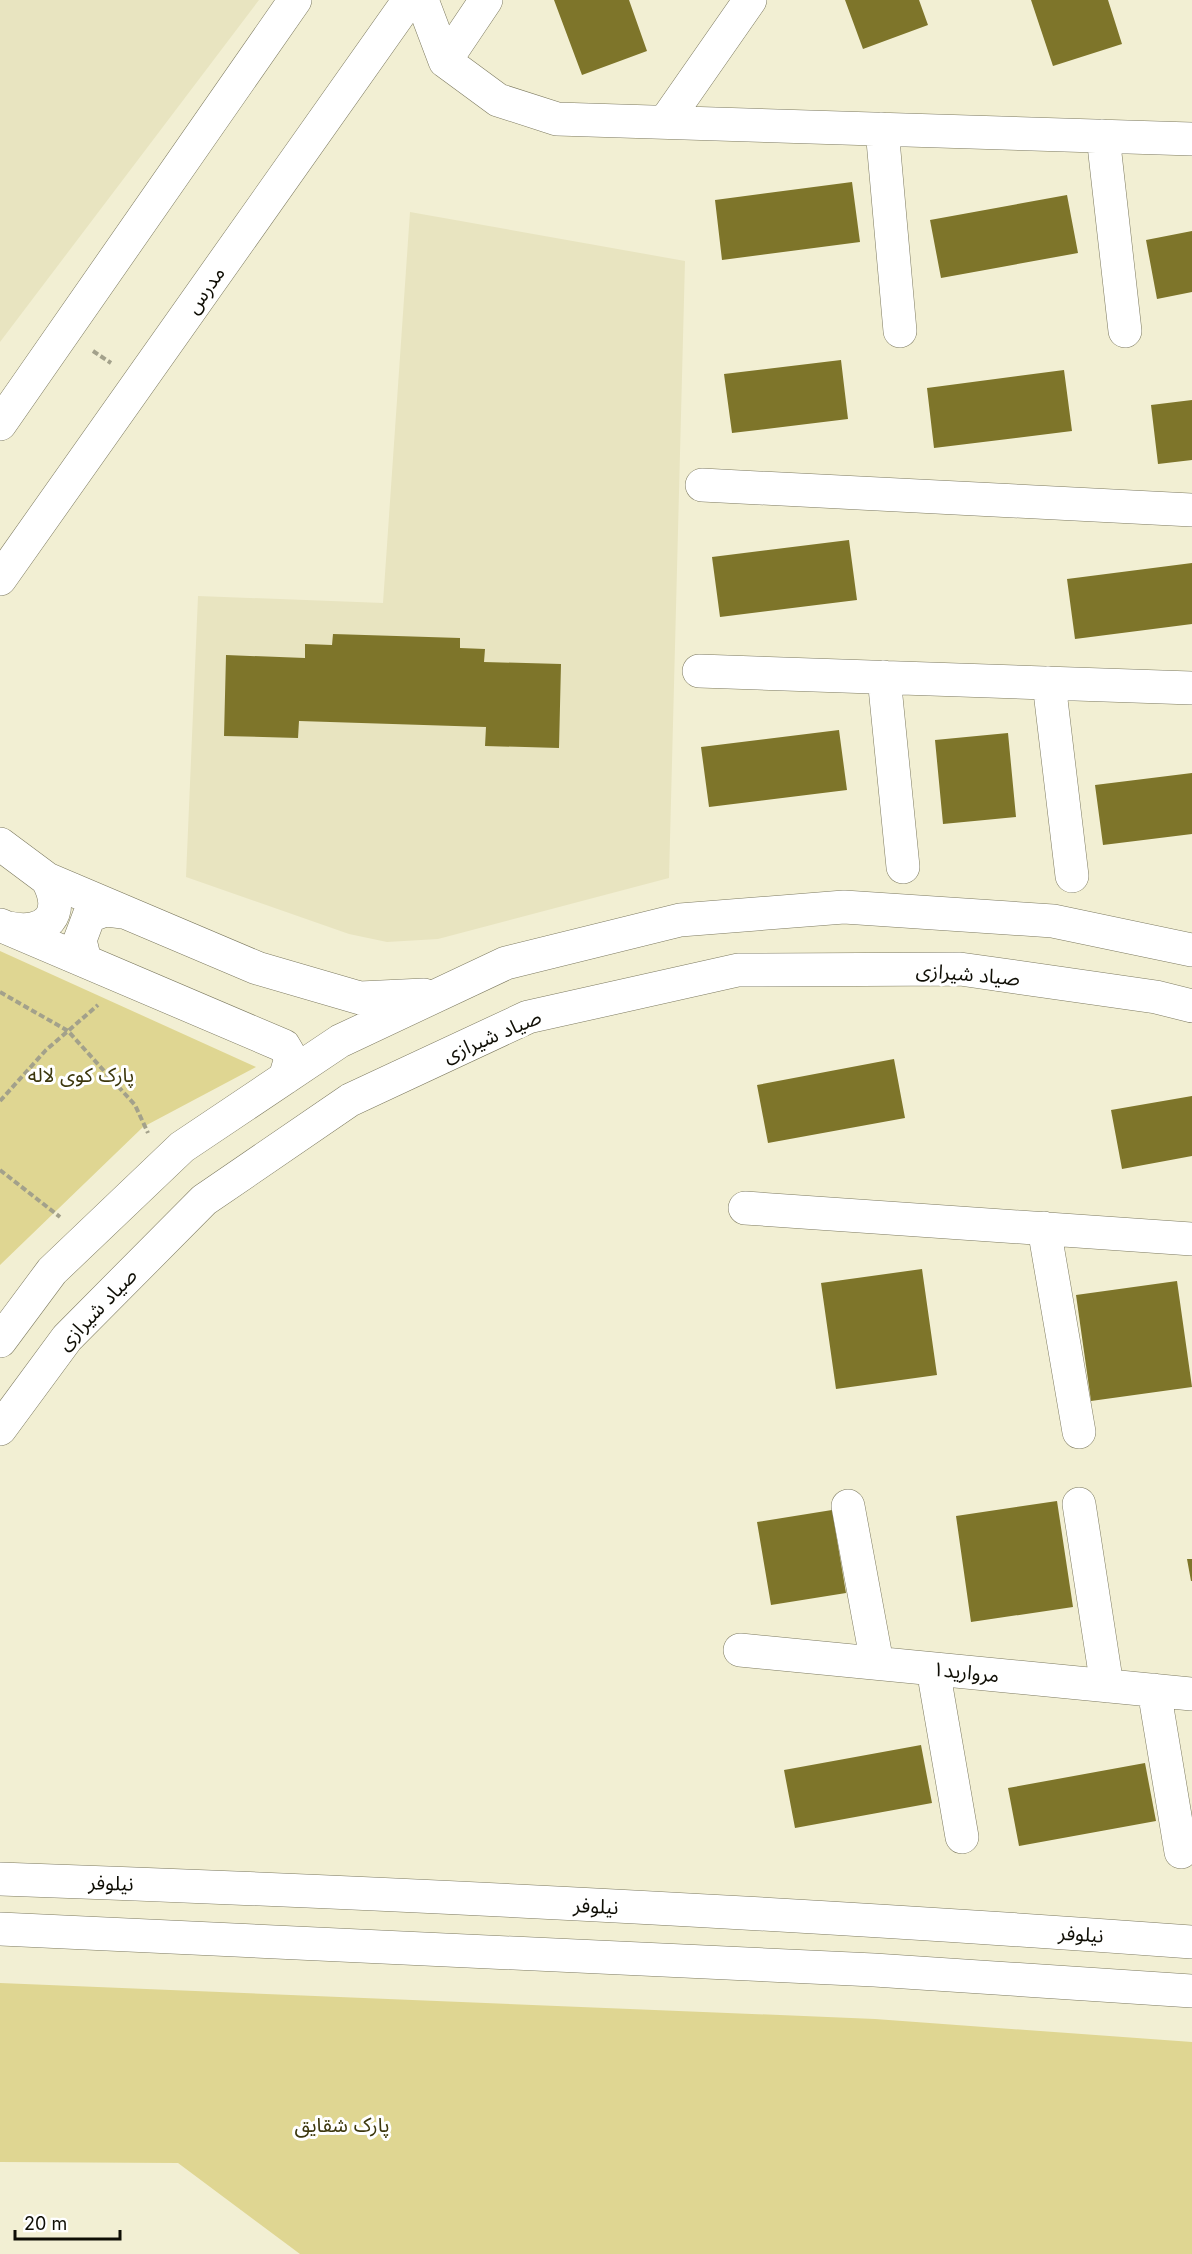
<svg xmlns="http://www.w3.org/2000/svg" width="1192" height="2254" font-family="Inter,'Noto Sans Arabic',sans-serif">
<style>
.built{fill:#e8e4c0}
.green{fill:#dfd692}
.building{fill:#7e752a}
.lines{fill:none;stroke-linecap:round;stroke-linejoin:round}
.minor-casing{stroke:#7d7a60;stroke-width:34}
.major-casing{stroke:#7d7a60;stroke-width:34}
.path{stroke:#a3a18b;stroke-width:4;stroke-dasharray:6 3;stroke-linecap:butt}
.minor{stroke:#fff;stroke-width:33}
.major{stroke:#fff;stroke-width:33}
.labels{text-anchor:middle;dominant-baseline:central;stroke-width:6;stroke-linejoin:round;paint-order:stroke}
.street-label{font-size:20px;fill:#0f0e05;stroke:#fff}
.park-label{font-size:20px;fill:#3c370d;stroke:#fff}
</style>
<rect width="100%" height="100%" fill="#f2efd3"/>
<path class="built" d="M0 0H259L0 342Z
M410 212 685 261 669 878 438 939 387 942 349 934 186 877 198 596 383 603Z"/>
<path class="green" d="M0 951 256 1067 143 1127 0 1265Z
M0 1983 875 2019 1192 2042V2254H300L178 2163 0 2162Z"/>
<path class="building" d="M554 0H629L647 51 582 75Z
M845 0H919L928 25 863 49Z
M1031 0H1108L1122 44 1053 66Z
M852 182 860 242 722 260 715 200Z
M1067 195 1078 253 941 278 930 220Z
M1192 231V292L1157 299 1146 240Z
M841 360 848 419 732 433 724 374Z
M1064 370 1072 431 934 448 927 388Z
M1192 400V460L1158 464 1151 405Z
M849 540 857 600 720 617 712 557Z
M1192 563V624L1075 639 1067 579Z
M333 634 460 638V648L485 649 484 662 561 664 559 748 485 746 486 727 299 721 298 738 224 736 226 655 305 658V644L332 645Z
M839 730 847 790 709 807 701 747Z
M1008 733 1016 817 943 824 935 740Z
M1192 773V834L1103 845 1095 785Z
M894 1059 905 1118 768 1143 757 1085Z
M1192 1096V1156L1122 1169 1111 1110Z
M922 1269 937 1375 836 1389 821 1283Z
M1177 1281 1192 1387 1091 1401 1076 1295Z
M1057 1501 1073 1607 971 1622 956 1516Z
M832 1510 846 1593 771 1605 757 1522Z
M1187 1559H1192V1581H1191Z
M921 1745 932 1803 795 1828 784 1770Z
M1145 1763 1156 1821 1019 1846 1008 1788Z"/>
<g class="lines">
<g class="minor-casing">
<path id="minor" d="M422 0 445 61 498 100 557 119 1192 139
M445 61 486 0
M665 122 750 0
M882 129 900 331
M1103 136 1125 331
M702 485 1192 510
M699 671 1192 688
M884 677 903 867
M1049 683 1072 876
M0 844 47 879 257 968 360 998 424 995
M0 925 284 1046 291 1058 285 1078
M9 928C46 936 67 914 47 879
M85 961 80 940 89 916 105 910 121 912
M745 1208 1192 1239
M1044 1228 1079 1432
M0 1341 52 1271 182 1147 340 1041 506 963 680 920 844 907 1053 921 1192 950
M0 1429 67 1338 204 1200 350 1100 528 1017 738 970 960 969 1156 997 1192 1006
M1079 1504 1107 1686
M848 1506 877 1663
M740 1650 1192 1694
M933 1669 962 1837
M1154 1690 1181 1852"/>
</g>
<g class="major-casing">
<path id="major" d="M0 424 295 0
M0 579 409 0
M0 1879C398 1893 795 1913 1192 1942
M0 1929 874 1970 1192 1991"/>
</g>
<path class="path" d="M93 351 111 363
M0 992 68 1031 135 1105 148 1133
M0 1101 46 1050 98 1005
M0 1170 60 1217"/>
<use href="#minor" class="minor"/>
<use href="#major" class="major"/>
</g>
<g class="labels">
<g class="street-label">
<text transform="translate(205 290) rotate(-55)">مدرس</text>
<text transform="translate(968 974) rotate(5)">صیاد شیرازی</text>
<text transform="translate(492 1036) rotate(-23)">صیاد شیرازی</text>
<text transform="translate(97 1309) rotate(-46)">صیاد شیرازی</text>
<text transform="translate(966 1672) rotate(6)">مروارید۱</text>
<text transform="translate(111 1883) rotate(2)">نیلوفر</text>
<text transform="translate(596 1906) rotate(3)">نیلوفر</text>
<text transform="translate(1081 1934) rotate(4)">نیلوفر</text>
</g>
<g class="park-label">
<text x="81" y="1075">پارک کوی لاله</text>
<text x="342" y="2125">پارک شقایق</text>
</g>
</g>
<path d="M15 2230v9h105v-9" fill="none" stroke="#0f0e05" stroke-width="3"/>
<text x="24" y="2230" font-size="18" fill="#0f0e05" stroke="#ffffff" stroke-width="4.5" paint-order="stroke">20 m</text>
</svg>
